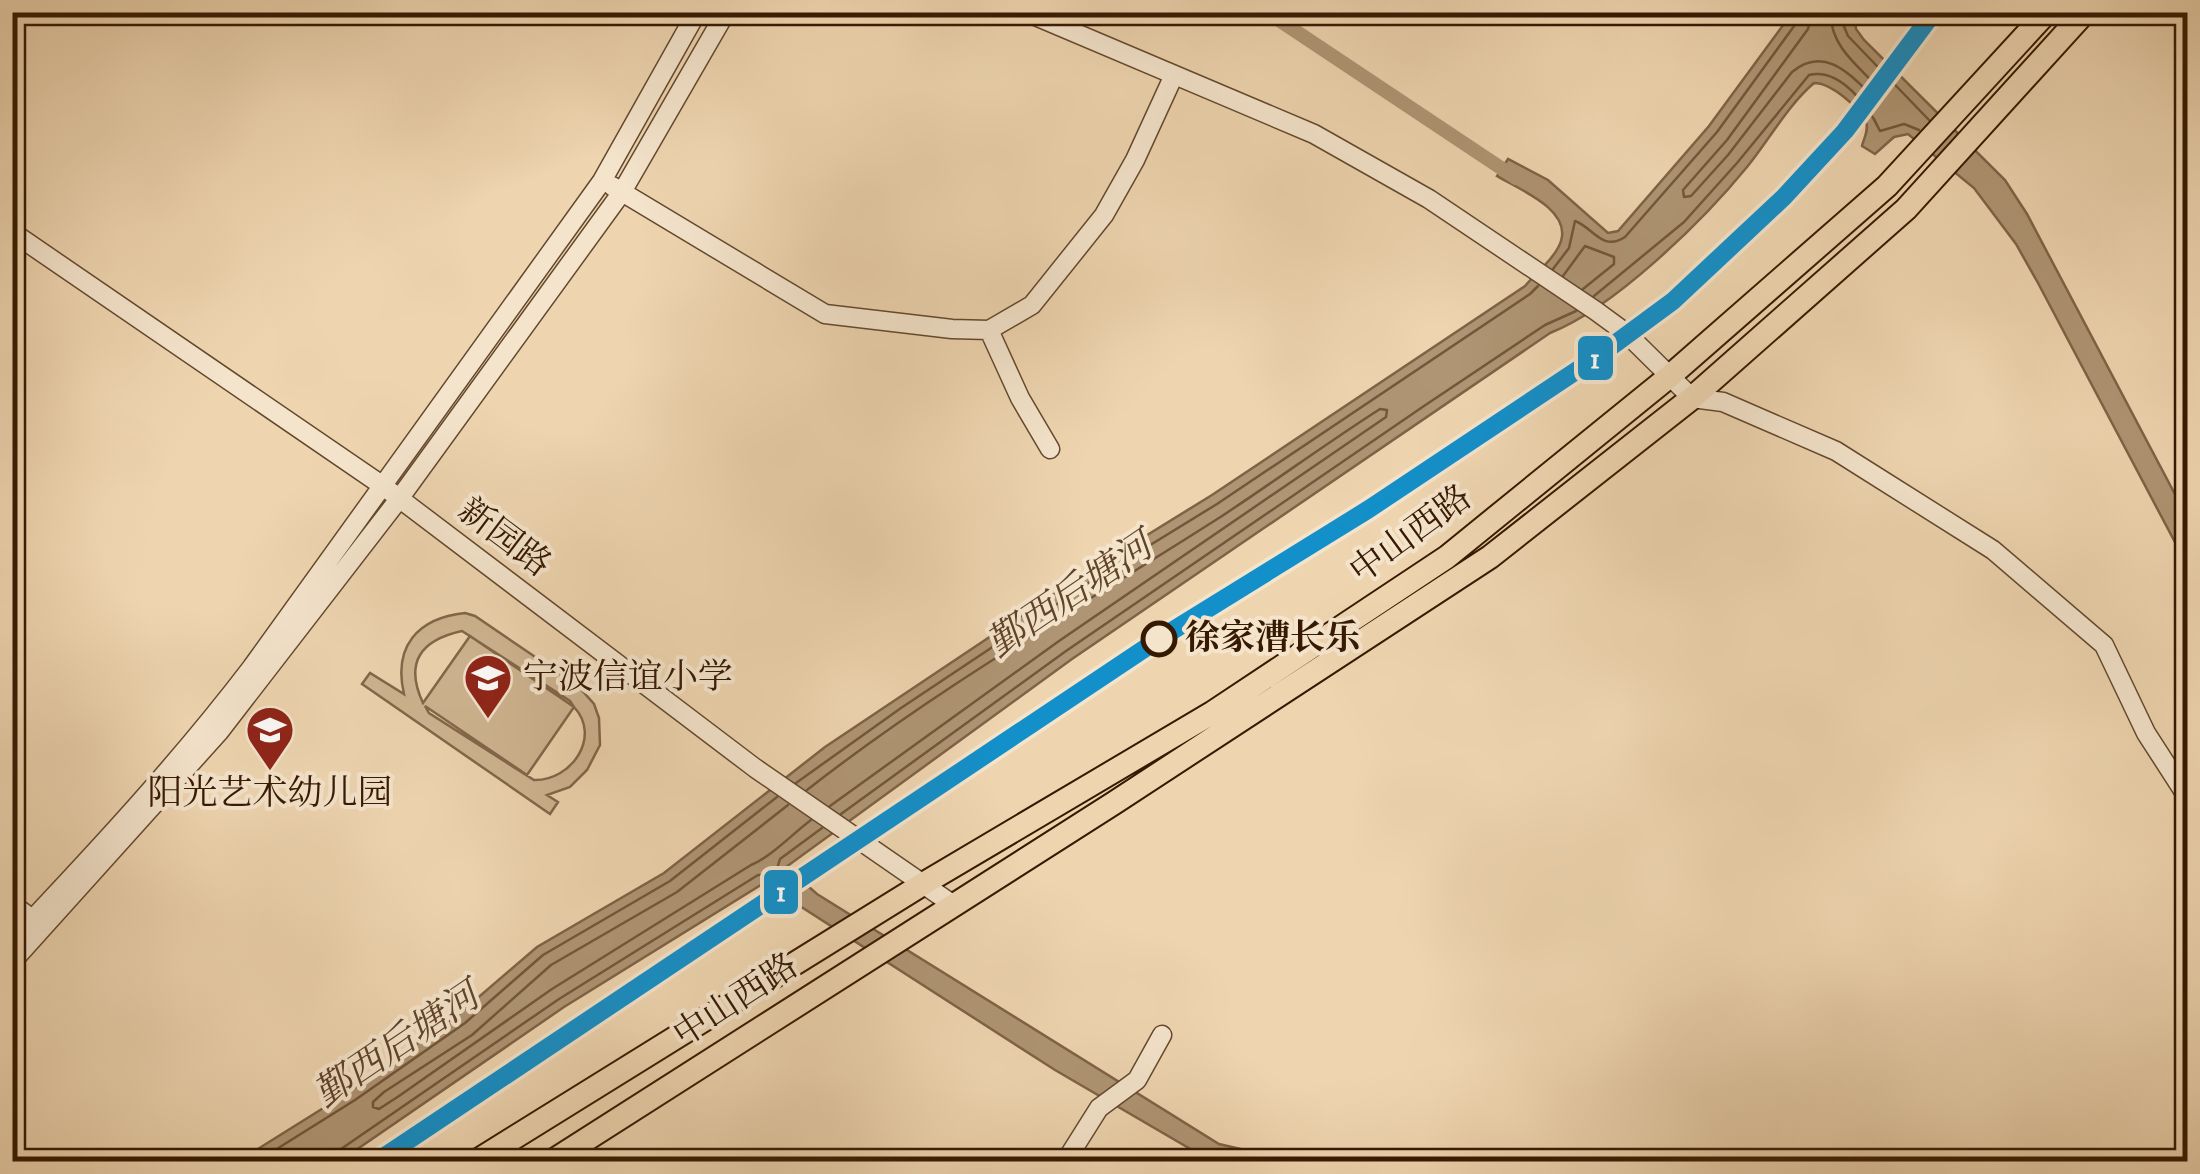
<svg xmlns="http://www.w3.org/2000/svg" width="2200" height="1174" font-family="'IM FELL DW Pica','Noto Serif SC',serif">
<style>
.green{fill:#cfb592;stroke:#82674a;stroke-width:2.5;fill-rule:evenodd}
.water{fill:#af9574;stroke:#7f6346;stroke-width:2.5}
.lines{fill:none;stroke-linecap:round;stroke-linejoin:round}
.shore{stroke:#72573a;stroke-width:2.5}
.canal{stroke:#af9574;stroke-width:14}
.minor-casing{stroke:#64482d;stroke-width:21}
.major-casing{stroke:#361901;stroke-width:26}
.minor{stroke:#f4e4cc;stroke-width:18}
.major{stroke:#eed5b0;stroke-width:22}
.metro-1-casing{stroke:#f4e4cc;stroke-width:25}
.metro-1{stroke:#138fc9;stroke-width:18}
.stop-dot{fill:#f4e4cc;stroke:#361901;stroke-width:5}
.labels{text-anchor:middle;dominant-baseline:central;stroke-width:8;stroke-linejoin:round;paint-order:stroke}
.street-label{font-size:35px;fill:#361901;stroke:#f4e4cc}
.stop-label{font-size:35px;font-weight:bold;fill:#361901;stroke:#f4e4cc;text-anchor:start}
.poi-label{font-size:35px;fill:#361901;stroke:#f4e4cc;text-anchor:start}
.water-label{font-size:38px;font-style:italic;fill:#604429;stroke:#f4e4cc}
.line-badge{stroke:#f4e4cc;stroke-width:4}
.badge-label{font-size:28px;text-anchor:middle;font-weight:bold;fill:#fff}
</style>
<rect width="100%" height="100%" fill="#eed5b0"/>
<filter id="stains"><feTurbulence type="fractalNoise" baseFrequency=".002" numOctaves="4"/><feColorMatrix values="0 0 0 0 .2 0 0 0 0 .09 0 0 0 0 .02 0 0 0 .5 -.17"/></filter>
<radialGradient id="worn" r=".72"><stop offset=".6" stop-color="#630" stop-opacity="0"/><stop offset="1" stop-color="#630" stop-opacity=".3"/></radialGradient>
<path class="green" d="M465 613 475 616 578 686 594 704 599 718 600 745 587 770 570 787 547 795 558 802 550 814 362 684 370 673 404 694C393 647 417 618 465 613ZM462 631 570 701 574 707 470 636 423 703C404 662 421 640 462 631ZM425 706 527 775 574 707C602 737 571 781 534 780L429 713Z"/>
<path class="water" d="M1792 13H1854L1856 29 1864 40 2005 180 2027 214 2187 517V565L2038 283 2016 244 1974 188 1908 134 1894 137 1875 154 1862 146C1864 138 1869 130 1866 122 1858 106 1831 83 1814 83 1788 105 1769 140 1747 167 1703 221 1614 308 1550 333L1072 659 786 867 817 894 1219 1144 1266 1155 1274 1161H1211L1055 1070 764 883 564 1007 340 1161 237 1162 349 1092 459 1014 537 947 664 873 825 747 1084 574 1212 495 1525 286C1536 273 1556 257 1561 241 1571 209 1518 189 1497 176L1508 159 1548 180 1608 233 1618 231 1709 126Z"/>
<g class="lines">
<path class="shore" d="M1812 12 1808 29 1727 140 1683 190 1684 197 1691 196 1728 155 1792 72C1822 47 1846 70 1868 92L1875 91V84C1855 64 1829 43 1831 12
M1844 12 1843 24 1848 36 1929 120
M1553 269 1569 248 1575 221C1594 228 1602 252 1625 237L1717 132 1797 22 1799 12
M1563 276 1585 246 1614 257V264L1583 289
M1594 296 1684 222 1737 163 1809 75C1840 67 1869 107 1880 131L1904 124 1919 130
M796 783 901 708 1090 582 1217 504 1530 294 1538 286
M807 790C937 688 1083 605 1222 516 1275 481 1327 443 1380 409L1387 410 1386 417 1059 641 830 806
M788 805 677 892 551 965 472 1035 384 1092 373 1102V1107L379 1109 399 1096 552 989 751 865C772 856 791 835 811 820
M841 814 1066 651 1424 406 1545 325 1576 311
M256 1162 355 1100 465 1023 543 955 670 881 777 797
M336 1162 341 1149 559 999 758 875H775L780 859 822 828"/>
<path class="canal" d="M1267 12 1516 178"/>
<g class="minor-casing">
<path id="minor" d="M1026 12 1314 134 1429 199 1596 311 1626 333 1692 398 1723 402 1836 451 1993 550 2104 645 2146 733 2188 798
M612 186 825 314 952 329 989 330 1032 305 1104 215 1135 160 1174 75
M12 232 383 486 755 768 952 904
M989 330 1020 398 1050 449
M12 904 40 925
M12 941C96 852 178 764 252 667L602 181 697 12
M12 962 219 732 399 499 622 192 726 12
M1065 1162 1099 1108 1137 1080 1162 1035"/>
</g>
<g class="major-casing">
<path id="major" d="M475 1162 923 884 1212 713 1447 557 1670 376 1887 186 2047 12
M551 1162 1114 803 1490 557 1692 398 1906 209 2085 12"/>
</g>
<use href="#minor" class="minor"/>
<use href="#major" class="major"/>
<g class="metro-1-casing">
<path id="metro-1" d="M376 1162 1159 639 1369 509 1597 357 1673 301 1784 197 1845 131 1934 12"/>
</g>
<use href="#metro-1" class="metro-1"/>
</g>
<defs>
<g id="school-pin" transform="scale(2.5)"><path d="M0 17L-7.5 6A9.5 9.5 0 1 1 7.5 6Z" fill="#8f2418" stroke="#f4e4cc"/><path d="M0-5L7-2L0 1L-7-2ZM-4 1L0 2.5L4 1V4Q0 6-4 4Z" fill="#fff"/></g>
</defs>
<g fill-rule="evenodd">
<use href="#school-pin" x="488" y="678"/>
<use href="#school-pin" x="270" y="730"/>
</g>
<circle class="stop-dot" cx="1159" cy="639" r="16"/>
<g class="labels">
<g class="street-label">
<text transform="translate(1411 535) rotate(-36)">中山西路</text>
<text transform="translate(504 538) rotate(37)">新园路</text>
<text transform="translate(736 1001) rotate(-33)">中山西路</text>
</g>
<g class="stop-label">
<text x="1185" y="639">徐家漕长乐</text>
</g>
<g class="poi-label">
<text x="523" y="678">宁波信谊小学</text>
<text x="270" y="794" text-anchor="middle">阳光艺术幼儿园</text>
</g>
<g class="water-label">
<text transform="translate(1070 596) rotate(-34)">鄞西后塘河</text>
<text transform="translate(397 1046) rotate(-34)">鄞西后塘河</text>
</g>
</g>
<g class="line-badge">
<rect x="1576" y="334" width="39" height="48" rx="10" fill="#138fc9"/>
<rect x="762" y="868" width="38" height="48" rx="10" fill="#138fc9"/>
</g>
<g class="badge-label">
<text x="1595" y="368">1</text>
<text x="781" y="901">1</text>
</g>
<rect width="2200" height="1174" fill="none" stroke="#eed5b0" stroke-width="50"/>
<rect x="15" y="15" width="2170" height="1144" fill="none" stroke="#361901" stroke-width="5"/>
<rect x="25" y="25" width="2150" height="1124" fill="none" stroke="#361901" stroke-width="2.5"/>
<rect width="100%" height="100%" filter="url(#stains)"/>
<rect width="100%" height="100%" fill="url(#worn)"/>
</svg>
